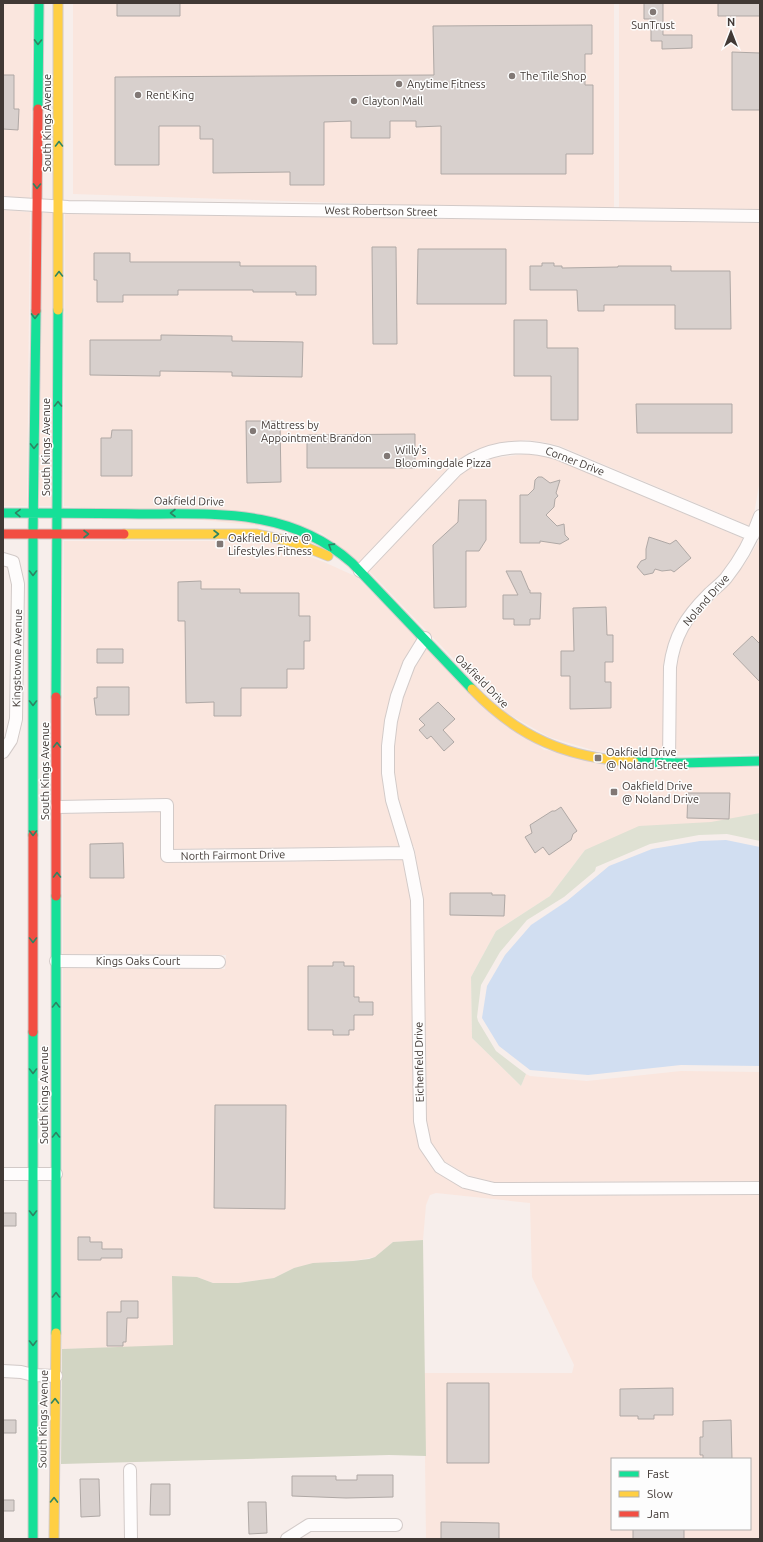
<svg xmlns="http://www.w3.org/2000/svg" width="763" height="1542" font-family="Ubuntu,sans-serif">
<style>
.built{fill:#fae6de;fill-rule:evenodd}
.green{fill:#dfe1d3}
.forest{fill:#d2d5c3}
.water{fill:#d1def1}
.building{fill:#d8d0cd;stroke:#afa8a5}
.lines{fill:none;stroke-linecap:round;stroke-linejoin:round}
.street-casing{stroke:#d2cac8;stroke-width:14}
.fast-casing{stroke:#d2cac8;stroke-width:11}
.slow-casing{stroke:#d2cac8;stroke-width:11}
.jam-casing{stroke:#d2cac8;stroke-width:11}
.street{stroke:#fefcfc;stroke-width:12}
.fast{stroke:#16e098;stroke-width:9}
.slow{stroke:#ffcf43;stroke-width:9}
.jam{stroke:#f24e42;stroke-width:9}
.oneway{stroke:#2e8462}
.poi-dot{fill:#817875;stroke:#fdfdfd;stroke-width:1.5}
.labels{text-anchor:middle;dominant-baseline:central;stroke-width:3;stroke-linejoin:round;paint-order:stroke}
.poi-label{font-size:11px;fill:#413935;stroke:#fdfdfd;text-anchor:start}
.street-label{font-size:11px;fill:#413935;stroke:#fdfdfd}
</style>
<rect width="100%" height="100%" fill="#f7eeeb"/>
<path class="built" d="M3 3H33L30 198 3 196Z
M73 3H614V212L73 194Z
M619 3H760V209L619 208Z
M3 210 30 212 27 506H3Z
M43 213H53L52 506H39Z
M65 214 759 223V485L754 514 750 526 560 446 543 442 526 440 490 445 472 451 453 463 360 562 320 532 64 506Z
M526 454 541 455 556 459 744 539 736 553 721 574 687 609 678 621 671 635 666 651 663 667V755L596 751 549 737 505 712 369 571 460 475 477 464 493 458Z
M760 536V754L675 755 676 668 678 654 683 640 688 629 696 618 729 584 746 562 757 544Z
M64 541H249L276 544 324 562 357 577 417 639 403 661 392 693 385 719 382 745V773L386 801 399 846 173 849V805L167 798 63 800Z
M426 649 544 750 760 768V813L585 850 550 896 496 931 471 977 472 1038 521 1086 526 1074 530 1076 587 1081 681 1071 760 1072V1181L494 1182 467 1175 444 1161 431 1142 426 1120 423 900 414 846H412L398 798 394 772V746L397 722 403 698 414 667Z
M161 812V856L167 863 403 860 411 901 414 1123 419 1147 437 1173 462 1188 494 1196 760 1195V1539H426L424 1373H572L574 1365 532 1277 530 1203 436 1193 430 1195 426 1205 423 1240 393 1242 375 1257 353 1261H336L294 1268 274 1278 238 1283H213L197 1277 172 1276 173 1346 62 1349 63 968 225 969 226 955 63 954V814ZM612 1459H750V1529H612Z"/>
<path class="green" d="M760 813V841L727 834 699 835 650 844 596 867 595 871 564 897 527 920 500 952 481 985 477 1017 478 1021 496 1051 526 1074 521 1086 472 1038 471 977 496 931 550 896 585 850 639 826 711 822Z"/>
<path class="forest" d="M423 1240 426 1456 389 1455 61 1464 62 1349 173 1345 172 1276 197 1277 213 1283H238L274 1278 294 1268 313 1263 353 1261 369 1259 375 1257 393 1242Z"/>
<path class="water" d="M726 840 760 847V1066L681 1065 588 1075 530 1070 499 1046 482 1018 487 986 505 955 531 925 567 901 609 866 652 849 700 841Z"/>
<path class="building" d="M117 3H180V16H117Z
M644 3H663V35H692V48L662 49V41H651V19H644Z
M718 3H760V16H718Z
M592 25V54H585V85H593V154H566V174H441V126L416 127V121H390V138H351V121L324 122V185H290V172L213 173V139H200V126H159V165H115V77L434 75 433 26Z
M732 52 760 53V110H732Z
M3 75H14V109H19L18 130 3 129Z
M372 247H396L397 344H373Z
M418 249H506V304H417Z
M94 253H130V262H240V266H316V295H296V292H253V290H178V295H123V302H97V280H94Z
M542 263H554V266H562V268L618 267V266H671V271H730L731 329H675V305H604V311H578L577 290H530V266H542Z
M514 320H547V348H578V420H551V376H514Z
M161 335 232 336V341L303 342 302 377 232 376V372L160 371V376L90 375V340H161Z
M636 404H732V433H637Z
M246 421H280L281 482 247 483Z
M112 430H132V476H101V438H111Z
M415 434V468H307V435Z
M538 477H542L550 483 560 480 556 493 558 496 555 499 554 507 546 515 557 526 564 524 565 535 569 539 560 544 540 541V543H520V495H528L534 489 535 480Z
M459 500H486V540L479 551H466V607L434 608 433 545 458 522Z
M649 537 670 544 676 540 691 558 674 572 671 570 662 571 655 569 653 573 644 575 637 567 641 561 646 559V549Z
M506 571H521L529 590H530V593H541L540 619H530V625H514V619H503V595H518Z
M201 581V589H240V593H299V616H310V641H304V669H287V688H241V716H214V702L186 703 185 621H178V582Z
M606 607 607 635H613V662H605V682H611V708L570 709V676H561V651H574L573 608Z
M752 636 760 644V682L733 654Z
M97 649H123V663H97Z
M97 687H129V715H96L94 698H97Z
M438 702 455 719 443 730 454 742 444 751 431 736 427 739 419 730 425 725 419 719Z
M688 793H730L729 819 687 818Z
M561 807 577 831 573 834 571 840 549 855 543 847 535 853 525 837 532 833 530 825 552 811H555Z
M123 843 124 878H90V844Z
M450 893H492V895H505L504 916 450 915Z
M333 962H344V966H354V997H359V1002H373V1015H354V1030H349V1035H333V1030H308V966H333Z
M215 1105H286L285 1209 214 1208Z
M3 1213H16V1226H3Z
M78 1237H90V1242H102V1249H122V1258H101V1260H78Z
M121 1301H138V1318H127L126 1342H123V1346H107V1312H121Z
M447 1383H489V1463H447Z
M673 1388V1415H654V1419H638V1416H620V1389Z
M3 1420H16V1433H3Z
M731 1420 732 1459H703V1455H700V1437H703V1421Z
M357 1475H393V1497L346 1498 292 1496V1476H336V1480H357Z
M80 1479H99L100 1516 81 1517Z
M151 1484H170V1515H150Z
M3 1500H14V1511H3Z
M248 1502H266L267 1533 249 1534Z
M441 1522 499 1523V1539H441Z
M633 1529H684V1539H633Z"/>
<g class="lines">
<g class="street-casing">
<path id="street" d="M3 203 68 207 760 216
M3 559 13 562 18 584 16 719 11 740 3 752
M360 571 456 470C462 466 468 461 475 458 500 445 530 445 557 453L753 535
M425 638 409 664 397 696 391 721 388 746V773L392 800 408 853 417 900 420 1121 425 1145 440 1167 465 1182 494 1189 760 1188
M669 762 670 667C674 636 686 617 708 595 714 589 721 584 726 578 741 559 752 539 760 516
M57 807 167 805V856L408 853
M56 961 219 962
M3 1174H56
M3 1371 21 1372 33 1375 56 1376
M130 1470 131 1539
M287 1539 309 1525H396"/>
</g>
<g class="fast-casing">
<path id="fast" d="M38 109 39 3
M3 513C48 513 94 513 139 514 216 514 290 508 352 563L472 689
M56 697 58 310
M634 762 680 763 760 761
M33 835V534L36 311
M33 1032V1539
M56 1333V896"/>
</g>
<g class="slow-casing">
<path id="slow" d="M58 310V3
M124 534H256L293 542 328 556
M472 689C519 738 567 758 634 762
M54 1539 56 1333"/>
</g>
<g class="jam-casing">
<path id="jam" d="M36 311 38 109
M3 534H124
M33 835V1032
M56 896V697"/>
</g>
<use href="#street" class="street"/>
<use href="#fast" class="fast"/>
<use href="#slow" class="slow"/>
<use href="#jam" class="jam"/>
</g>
<defs><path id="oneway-chevron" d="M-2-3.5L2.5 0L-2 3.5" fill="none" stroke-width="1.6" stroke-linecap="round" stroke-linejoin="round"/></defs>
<g class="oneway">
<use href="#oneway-chevron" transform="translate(38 42) rotate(91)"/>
<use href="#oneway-chevron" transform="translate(59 144) rotate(-90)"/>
<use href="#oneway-chevron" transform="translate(37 186) rotate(91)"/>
<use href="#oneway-chevron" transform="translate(59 274) rotate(-90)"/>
<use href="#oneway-chevron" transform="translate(35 316) rotate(91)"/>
<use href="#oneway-chevron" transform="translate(58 404) rotate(-90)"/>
<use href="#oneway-chevron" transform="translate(34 446) rotate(91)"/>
<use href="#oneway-chevron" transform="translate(18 513) rotate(-179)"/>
<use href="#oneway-chevron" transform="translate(173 513) rotate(-180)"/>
<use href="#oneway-chevron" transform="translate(86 534)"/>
<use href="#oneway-chevron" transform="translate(216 534)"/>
<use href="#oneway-chevron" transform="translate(331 546) rotate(-148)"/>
<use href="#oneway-chevron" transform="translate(33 573) rotate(90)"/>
<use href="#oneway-chevron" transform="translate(33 703) rotate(90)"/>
<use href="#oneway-chevron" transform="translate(57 745) rotate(-89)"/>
<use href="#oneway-chevron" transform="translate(33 833) rotate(90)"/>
<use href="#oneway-chevron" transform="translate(57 875) rotate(-90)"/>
<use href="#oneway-chevron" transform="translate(33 940) rotate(90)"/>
<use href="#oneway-chevron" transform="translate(56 1005) rotate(-90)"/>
<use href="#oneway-chevron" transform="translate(33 1071) rotate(90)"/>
<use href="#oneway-chevron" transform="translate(56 1135) rotate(-90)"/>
<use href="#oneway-chevron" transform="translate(33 1213) rotate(90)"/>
<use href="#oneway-chevron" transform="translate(56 1295) rotate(-90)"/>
<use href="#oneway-chevron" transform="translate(33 1343) rotate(90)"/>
<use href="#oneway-chevron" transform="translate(55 1401) rotate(-89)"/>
<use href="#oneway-chevron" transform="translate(54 1500) rotate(-89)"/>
</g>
<g class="poi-dot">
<circle cx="653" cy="12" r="4"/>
<circle cx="512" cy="76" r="4"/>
<circle cx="399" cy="84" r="4"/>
<circle cx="138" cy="95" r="4"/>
<circle cx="354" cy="101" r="4"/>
<circle cx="253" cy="431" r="4"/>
<circle cx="387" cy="456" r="4"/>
<rect x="216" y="540" width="8" height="8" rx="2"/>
<rect x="594" y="754" width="8" height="8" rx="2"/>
<rect x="610" y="788" width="8" height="8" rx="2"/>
</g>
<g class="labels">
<g class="poi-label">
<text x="653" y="25" text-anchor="middle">SunTrust</text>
<text x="520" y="76">The Tile Shop</text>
<text x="407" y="84">Anytime Fitness</text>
<text x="146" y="95">Rent King</text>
<text x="362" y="101">Clayton Mall</text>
<text x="261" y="425">Mattress by<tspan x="261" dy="13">Appointment Brandon</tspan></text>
<text x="395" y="450">Willy's<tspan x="395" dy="13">Bloomingdale Pizza</tspan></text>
<text x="228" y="538">Oakfield Drive @<tspan x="228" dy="13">Lifestyles Fitness</tspan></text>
<text x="606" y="752">Oakfield Drive<tspan x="606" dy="13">@ Noland Street</tspan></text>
<text x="622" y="786">Oakfield Drive<tspan x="622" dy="13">@ Noland Drive</tspan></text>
</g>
<g class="street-label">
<text transform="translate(47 123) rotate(-90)">South Kings Avenue</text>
<text transform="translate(381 211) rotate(1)">West Robertson Street</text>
<text transform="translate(46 447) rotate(-90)">South Kings Avenue</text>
<text transform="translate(575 461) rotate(21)">Corner Drive</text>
<text transform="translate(189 501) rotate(1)">Oakfield Drive</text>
<text transform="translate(706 600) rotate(-49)">Noland Drive</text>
<text transform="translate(17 658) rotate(-89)">Kingstowne Avenue</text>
<text transform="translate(482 681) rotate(45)">Oakfield Drive</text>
<text transform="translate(45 771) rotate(-90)">South Kings Avenue</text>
<text transform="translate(233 855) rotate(-1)">North Fairmont Drive</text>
<text x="138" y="961">Kings Oaks Court</text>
<text transform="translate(419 1062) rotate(-91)">Eichenfeld Drive</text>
<text transform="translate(44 1095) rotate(-90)">South Kings Avenue</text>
<text transform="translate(43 1419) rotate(-89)">South Kings Avenue</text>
</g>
</g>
<rect width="763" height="1542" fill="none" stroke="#413935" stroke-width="8"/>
<rect x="611" y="1458" width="140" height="72" fill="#fdfdfd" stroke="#b2afad"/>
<rect x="619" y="1471" width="20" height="6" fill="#16e098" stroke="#b2afad"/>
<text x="647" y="1478" font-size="12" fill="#413935">Fast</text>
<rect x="619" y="1491" width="20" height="6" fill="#ffcf43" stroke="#b2afad"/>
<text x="647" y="1498" font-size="12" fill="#413935">Slow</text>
<rect x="619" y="1511" width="20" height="6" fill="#f24e42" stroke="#b2afad"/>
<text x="647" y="1518" font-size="12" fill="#413935">Jam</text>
<g transform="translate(731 32)" stroke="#fdfdfd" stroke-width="3" paint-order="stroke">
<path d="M0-3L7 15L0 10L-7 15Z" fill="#413935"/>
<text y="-6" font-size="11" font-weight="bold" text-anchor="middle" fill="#413935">N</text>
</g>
</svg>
